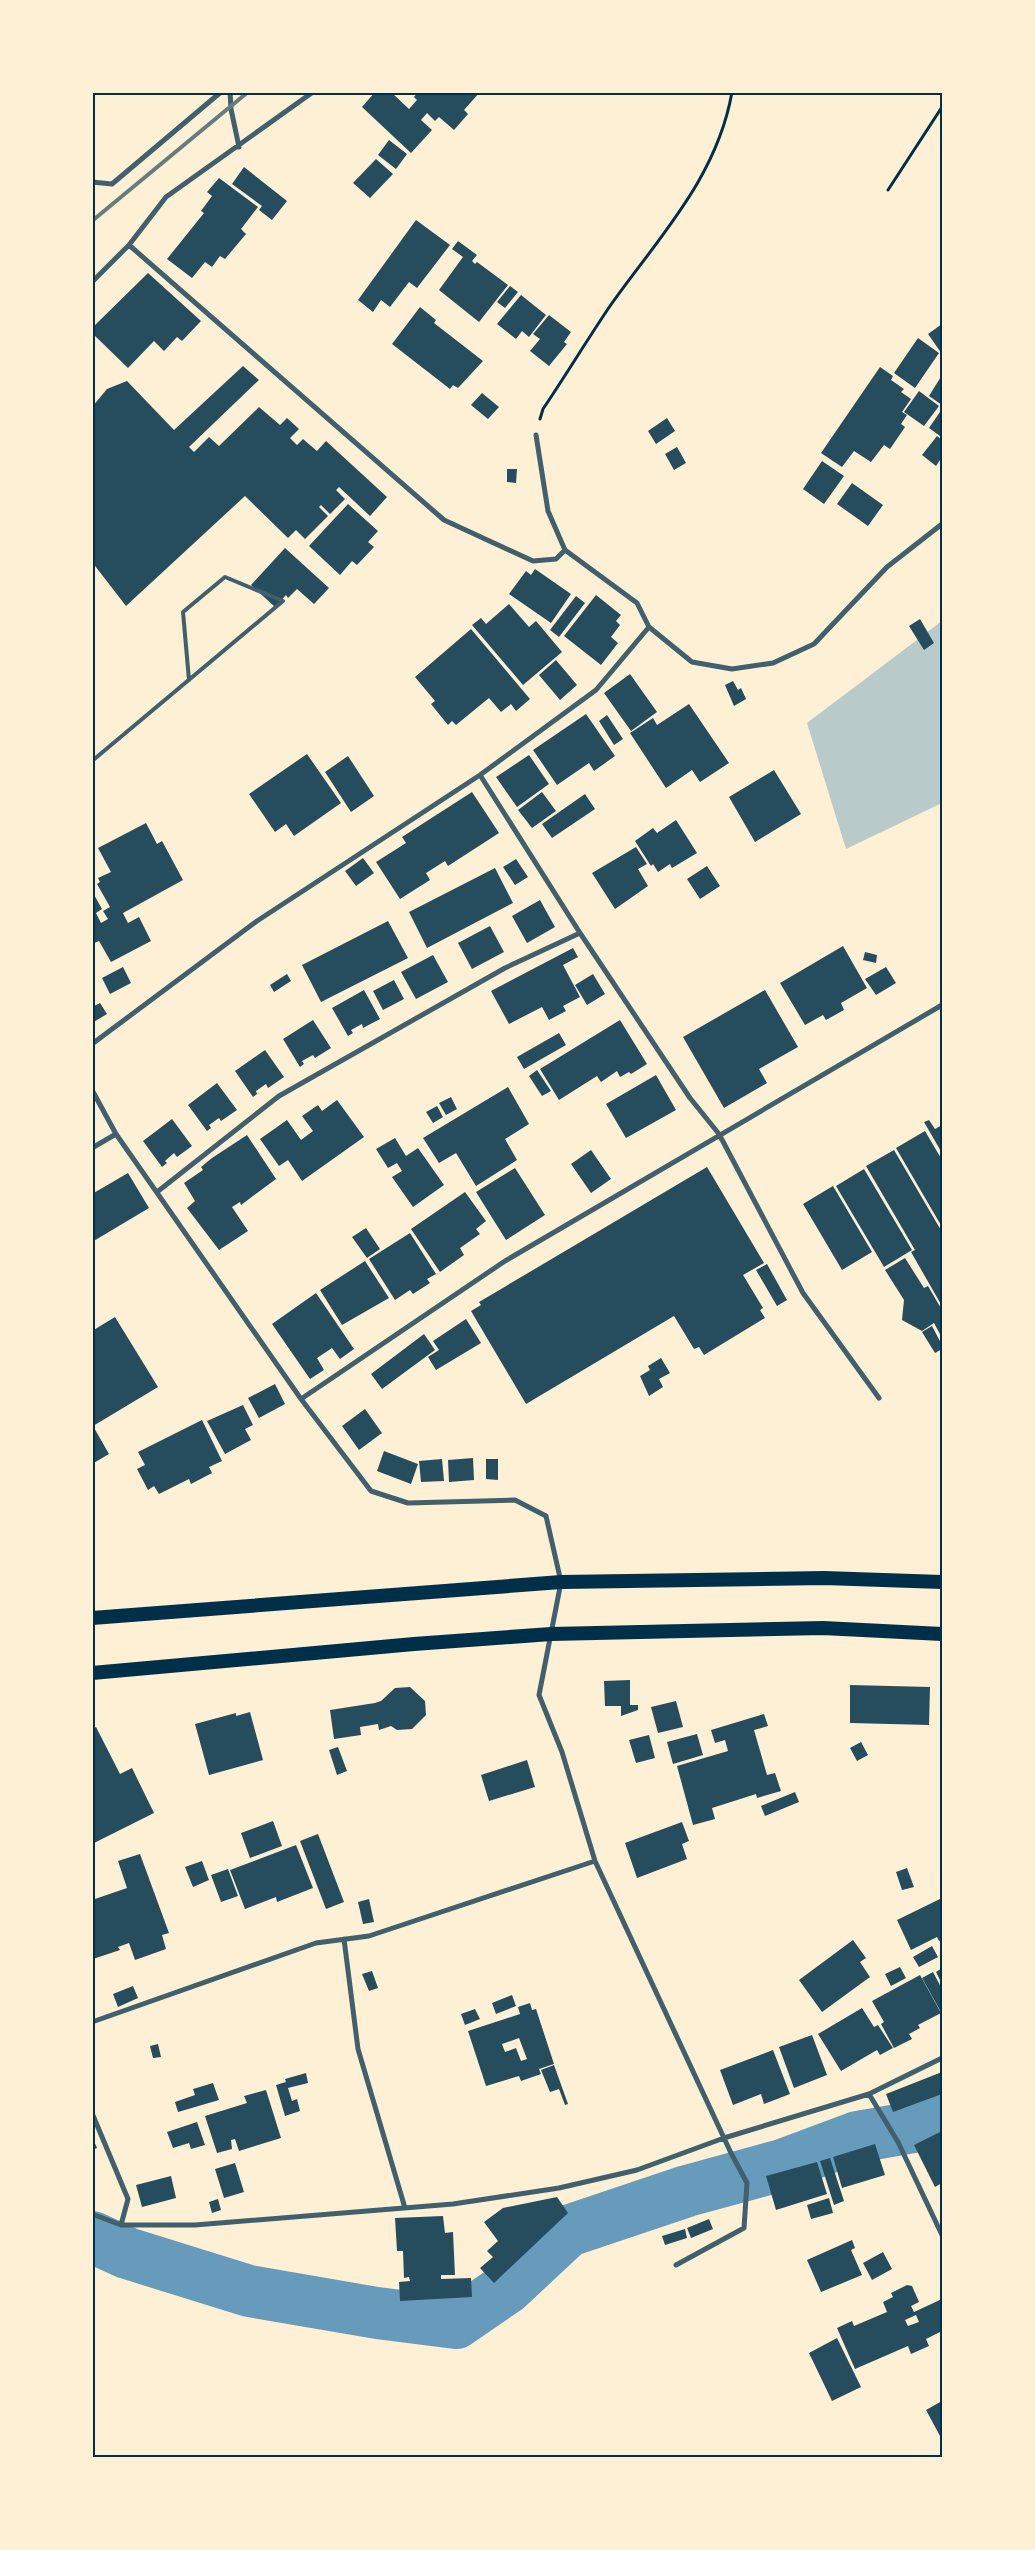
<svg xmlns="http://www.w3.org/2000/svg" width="1035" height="2550" font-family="Helvetica,sans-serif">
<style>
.green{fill:#b9caca}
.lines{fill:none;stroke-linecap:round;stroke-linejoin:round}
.river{stroke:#669bbc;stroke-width:52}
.building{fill:#264d5e;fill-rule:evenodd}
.path{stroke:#003049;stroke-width:3}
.service{stroke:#3f606c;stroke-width:4}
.minor{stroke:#3f606c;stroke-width:5}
.trunk{stroke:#003049;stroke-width:14}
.rail{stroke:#657d81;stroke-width:4}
.neatline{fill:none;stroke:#003049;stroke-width:2}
</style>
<rect width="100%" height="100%" fill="#fdf0d5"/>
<path class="green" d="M942 621V803L846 849 807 723Z"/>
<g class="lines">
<path class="river" d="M92 2237 127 2253 249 2291 377 2313 456 2323 507 2288 568 2231 687 2191 782 2165 857 2137 914 2127 942 2112"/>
</g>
<path class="building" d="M375 92H391L409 109 417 100 414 97 418 92H480L464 110 468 114 454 130 439 117 435 121 427 113 421 120 432 130 411 153 362 107Z
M389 140 407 154 396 169 378 155Z
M376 159 393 174 370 198 353 183Z
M244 167 287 201 272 220 259 210 262 206 232 184Z
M219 178 258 207 241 229 246 234 225 259 220 256 212 267 205 262 192 278 167 259 204 213 201 211 212 196 207 192Z
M416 220 450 245 417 288 409 282 390 307 381 300 373 312 358 300Z
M458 241 477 255 472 261 475 264 477 262 508 285 479 322 439 290 463 257 452 249Z
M148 273 201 321 182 341 177 337 164 351 154 341 128 368 92 333V328Z
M510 286 518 292 505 308 497 302Z
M521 295 546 315 529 337 522 331 516 339 497 324Z
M420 307 436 320 434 323 483 361 458 388 453 385 450 389 392 344Z
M549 315 571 332 564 342 567 344 549 366 530 351 540 339 533 334Z
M942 324V354L928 334Z
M918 338 939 353 915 388 894 373Z
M243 366 259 380 189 447 194 452 209 437 219 446 259 407 280 425 287 418 299 429 290 438 297 445 303 439 317 451 326 441 387 497 370 516 339 487 336 490 345 499 330 514 321 505 319 507 328 516 305 539 296 530 288 538 245 496 126 606 92 562V407L107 389 127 381 174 430Z
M880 367 893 376 891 380 904 389 901 392 911 399 902 412 907 415 901 424 905 427 890 449 884 445 871 462 854 451 842 467 821 453Z
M942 375V405L929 396Z
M919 391 939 406 924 426 904 412Z
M482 393 499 407 488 419 471 405Z
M942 409V430L940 436 929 428Z
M667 418 675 431 656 444 648 431Z
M937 436 942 440V457L936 466 922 455Z
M677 447 686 463 674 470 665 454Z
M822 461 844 476 824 504 803 489Z
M507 469H517L516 483 507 482Z
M852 483 883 505 868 526 837 504Z
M348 504 378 531 368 542 374 547 357 565 352 561 340 575 309 546Z
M285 548 329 588 314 604 297 589 288 598 286 595 275 607 251 585Z
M535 569 571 594 551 623 509 594 526 571 531 575Z
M596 595 621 615 616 621 620 625 611 637 618 643 601 665 564 636Z
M576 596 585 603 559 637 550 630Z
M509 604 529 627 536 621 562 652 523 685 472 625 481 618 486 624Z
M920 619 934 643 924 650 909 626Z
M471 629 530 699 516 711 511 704 501 712 489 698 456 725 452 721 448 725 431 704 435 701 415 677Z
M556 660 577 685 560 700 539 675Z
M630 674 657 712 631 731 604 693Z
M733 681 738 690 741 688 746 699 734 706 725 685Z
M689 704 729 763 700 782 692 770 666 788 630 733 653 718 657 725Z
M586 714 615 756 594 771 589 763 557 785 533 750Z
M607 715 623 739 614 745 599 721Z
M307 754 341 803 294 836 286 824 275 832 249 794Z
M529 755 549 784 517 807 496 777Z
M348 756 374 796 351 812 325 772Z
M774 770 801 814 755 842 729 797Z
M472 792 499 833 448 866 445 861 426 873 430 880 400 899 376 862 406 843 402 837Z
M542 792 556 811 532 828 518 810Z
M585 794 595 809 552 838 542 824Z
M676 820 697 853 672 868 670 864 658 872 653 864 651 866 635 841 653 828 657 833Z
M146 823 157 844 162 841 183 880 123 913 128 923 139 917 151 941 111 962 99 941 92 944V891L102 909 96 913 101 923 108 919 103 911 110 907 97 884 100 882 98 878 111 872 98 848Z
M636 847 647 864 638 869 648 886 615 909 592 873Z
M363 858 374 873 356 886 345 871Z
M516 859 528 877 515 885 503 867Z
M707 866 720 886 700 899 687 879Z
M495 868 513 903 427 948 409 912Z
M540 900 555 927 527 943 512 916Z
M388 921 408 958 321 1002 302 965Z
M490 926 504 952 472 969 458 943Z
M843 946 867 988 841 1003 844 1010 826 1020 823 1015 805 1025 780 983Z
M573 948 578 957 563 965 580 997 563 1006 566 1011 549 1020 542 1007 509 1024 491 991Z
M865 952 877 955 876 963 863 960Z
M433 955 448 982 416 999 401 972Z
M123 967 131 983 110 994 102 978Z
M886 967 896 983 876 995 865 979Z
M287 974 291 981 274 992 270 985Z
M593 974 605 994 587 1005 575 985Z
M394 980 404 999 383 1010 373 991Z
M364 990 380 1019 363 1028 362 1024 351 1030 353 1033 348 1036 332 1008Z
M765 990 798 1047 759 1069 767 1083 724 1108 683 1037Z
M100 1003 107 1014 92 1023V1007Z
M313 1020 331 1048 315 1058 313 1055 302 1061 304 1064 300 1067 283 1039Z
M620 1020 647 1064 631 1074 629 1072 620 1077 617 1071 601 1082 597 1076 559 1100 540 1069Z
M559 1033 566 1045 524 1069 517 1057Z
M265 1050 284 1077 268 1088 266 1084 256 1091 257 1094 253 1097 235 1071Z
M537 1070 551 1091 542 1096 529 1076Z
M656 1075 676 1110 626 1138 606 1104Z
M217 1083 237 1110 221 1121 219 1118 209 1125 211 1128 207 1131 188 1105Z
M508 1087 529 1124 505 1139 517 1160 476 1186 456 1153 439 1163 423 1138Z
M451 1097 457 1109 446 1115 439 1103Z
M337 1100 364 1137 302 1181 288 1160 279 1166 260 1139 287 1120 301 1140 313 1131 302 1116 318 1105 322 1111Z
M437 1106 443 1117 433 1123 426 1112Z
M172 1119 192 1146 177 1157 174 1153 165 1161 167 1163 162 1167 143 1141Z
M929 1120 935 1129 942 1125V1153L924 1122Z
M925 1131 942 1160V1227L896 1148Z
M247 1135 276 1179 241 1205 240 1202 232 1207 248 1231 219 1250 187 1208 195 1201 184 1183 203 1170 201 1167 212 1158Z
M395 1138 406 1156 418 1148 444 1185 413 1207 392 1177 402 1171 397 1163 388 1168 376 1149Z
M591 1150 611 1179 591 1193 571 1164Z
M894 1150 942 1232V1306L911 1252 915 1250 866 1166Z
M707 1167 764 1263 743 1275 763 1308 760 1310 765 1318 704 1355 699 1347 694 1349 674 1316 526 1404 471 1311 481 1305 479 1302Z
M515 1168 545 1215 506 1240 476 1192Z
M864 1169 912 1250 884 1267 836 1186Z
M128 1173 149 1208 92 1242V1194Z
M833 1186 872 1252 842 1270 803 1204Z
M465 1192 486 1221 476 1229 480 1234 460 1248 464 1255 440 1272 411 1229Z
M366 1228 380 1249 367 1258 352 1237Z
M410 1233 436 1274 427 1279 430 1283 413 1294 410 1290 395 1300 369 1259Z
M905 1258 924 1288 928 1286 942 1310V1338L934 1323 922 1331 902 1320 904 1300 885 1270Z
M365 1261 389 1298 342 1325 320 1290Z
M767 1264 787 1300 777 1306 756 1270Z
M316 1293 354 1349 340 1359 332 1348 317 1358 324 1370 310 1379 272 1324Z
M115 1317 158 1387 93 1426 109 1454 92 1464V1331Z
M466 1319 481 1343 436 1370 428 1357 439 1350 433 1341Z
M932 1326 942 1345V1349L935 1353 922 1332Z
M424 1334 435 1350 382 1389 371 1374Z
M661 1358 670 1373 659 1379 663 1387 649 1396 640 1376 650 1370 648 1366Z
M275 1384 285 1404 259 1418 248 1398Z
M243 1405 253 1425 245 1429 251 1440 225 1454 207 1421Z
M365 1409 382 1433 359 1450 342 1426Z
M202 1420 222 1461 209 1467 212 1473 191 1484 189 1479 159 1494 154 1486 148 1490 137 1469 145 1465 138 1452Z
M384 1451 418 1464 411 1484 377 1471Z
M473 1458 474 1480 449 1482 448 1460Z
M442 1459 444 1481 421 1482 419 1461Z
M486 1459H498V1480L486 1479Z
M630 1680V1705H638V1710L621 1716V1706H605L604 1681Z
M850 1685 930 1687 929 1725 850 1723Z
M410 1687 425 1701 426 1715 412 1729 397 1730 391 1726 379 1730 378 1724 360 1727 361 1735 334 1739 330 1710 375 1703 381 1701 395 1688Z
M676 1701 683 1727 658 1733 651 1707Z
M250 1712 263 1760 209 1775 195 1724 236 1713V1716Z
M764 1714 768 1726 754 1730 767 1775 775 1773 781 1791 757 1798 756 1794 712 1808 715 1819 693 1825 677 1766 728 1751 725 1740 715 1743 711 1730Z
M96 1727 120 1774 132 1768 154 1813 92 1844V1729Z
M697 1734 703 1755 673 1764 667 1742Z
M649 1735 655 1758 636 1763 629 1740Z
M861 1742 868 1755 857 1761 850 1748Z
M338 1747 347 1771 337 1775 329 1750Z
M527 1760 535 1787 489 1801 481 1775Z
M795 1792 799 1802 765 1816 761 1806Z
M273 1821 282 1846 250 1858 241 1833Z
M682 1822 689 1841 682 1844 687 1859 637 1878 625 1843Z
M318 1834 344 1902 326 1909 300 1841Z
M296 1845 313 1888 277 1902 276 1897 245 1909 230 1870Z
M140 1854 169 1933 162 1935 166 1949 135 1960 129 1943 118 1947 120 1950 93 1959 92 1900 127 1888 118 1861Z
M202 1861 209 1880 193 1887 185 1867Z
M907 1868 914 1887 902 1890 896 1872Z
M228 1869 238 1896 221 1902 211 1875Z
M942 1898V1940L939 1941 937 1937 911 1950 897 1920Z
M369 1899 374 1922 363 1924 358 1902Z
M853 1940 866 1958 860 1962 870 1977 822 2012 799 1980Z
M932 1946 938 1957 919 1967 913 1957Z
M900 1967 906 1978 891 1986 885 1974Z
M942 1968V1984L936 1972Z
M372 1971 378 1988 369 1991 362 1974Z
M933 1972 942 1989V2014L922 1978Z
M920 1975 941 2013 918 2025 920 2028 909 2034 912 2039 894 2048 881 2024 884 2022 872 2001Z
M133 1986 138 1998 118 2007 113 1994Z
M512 1995 516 2006 496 2014 492 2003Z
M530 2003 532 2010 536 2009 554 2064 539 2069 541 2074 521 2081 519 2076 486 2086 468 2031 520 2014 518 2007ZM519 2038 527 2059 521 2061 516 2048 505 2052 502 2044Z
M862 2008 874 2027 878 2025 893 2048 880 2055 877 2050 841 2071 818 2034Z
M475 2009 480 2019 465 2025 461 2014Z
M812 2035 827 2075 794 2088 779 2047Z
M158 2044 161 2057 153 2058 150 2046Z
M773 2050 790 2094 764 2104 761 2094 733 2105 720 2070Z
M554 2065 568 2104 565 2105 559 2089 550 2092 541 2070Z
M942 2072V2094L893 2112 886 2094Z
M306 2073 308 2083 288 2088 292 2101 297 2099 300 2111 285 2116 276 2085 286 2082 285 2079Z
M213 2083 219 2100 178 2112 175 2102 195 2095 193 2089Z
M266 2090 281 2138 239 2151 235 2139 231 2140 232 2149 217 2153 205 2116 247 2103 244 2096Z
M197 2122 205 2145 191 2149 189 2143 173 2148 167 2132Z
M942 2131V2183L935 2187 914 2145Z
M92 2137 97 2148 92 2150Z
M875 2144 885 2175 842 2188 833 2157Z
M830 2158 844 2201 834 2205 820 2161Z
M817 2162 827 2194 776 2210 766 2176Z
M235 2163 244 2192 224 2198 215 2169Z
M171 2176 176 2198 142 2207 136 2185Z
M557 2197 568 2213 494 2283 480 2268 493 2257 487 2251 498 2241 484 2222 503 2208Z
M829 2198 833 2213 811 2219 807 2205Z
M218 2199 221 2210 212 2213 209 2202Z
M443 2216 445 2233 453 2232 455 2275H441V2279L471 2278 472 2297 400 2301 399 2282 410 2281 409 2277 404 2278 403 2251H397L395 2218Z
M709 2219 713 2229 691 2238 687 2228Z
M685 2229 687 2238 665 2245 662 2236Z
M852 2240 855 2248 851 2250 862 2275 821 2292 807 2260Z
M883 2252 892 2269 872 2280 863 2263Z
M907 2285 912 2286 919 2302 911 2306 914 2312 942 2299V2331L926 2339 929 2346 911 2354 908 2346 855 2369 837 2328 852 2321 854 2326 887 2312 883 2302 893 2297 891 2293ZM916 2315 919 2322 908 2326 905 2320Z
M837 2338 861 2387 832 2401 809 2353Z
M942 2401V2435L940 2436 926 2410Z"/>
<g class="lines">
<path class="path" d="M888 190 942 107
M540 419 543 409C566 375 587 340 610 306 658 238 717 178 732 92"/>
<path class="service" d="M92 761 283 601 225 577 183 612 189 680"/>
<path class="minor" d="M230 92 231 109 239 147
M92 182 112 184 221 92
M129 245 444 520 533 561 556 559 565 550
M92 282 129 245 166 197 313 92
M536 435 548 511 565 550 637 603 649 627 692 662 732 669 773 663 814 644 887 567 942 524
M480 775 580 933 690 1098 719 1134 803 1293 879 1398
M92 1044 257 921 480 775 596 690 649 627
M92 1090 116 1134 301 1399 371 1491 408 1503 515 1500 546 1516 561 1582 539 1695 562 1752 595 1861 731 2153 747 2183 744 2228 676 2265
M92 1148 116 1134
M157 1192 279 1096 505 968 580 933
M301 1399 505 1261 942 1005
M344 1939 358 2049 405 2208
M92 2022 316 1943 369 1936 595 1861
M869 2094 898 2142 942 2235
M92 2113 128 2199 121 2225
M92 2214 121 2225H195L453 2204 559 2188 637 2170 724 2138 869 2094 942 2058"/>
<path class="trunk" d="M92 1618 561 1582 824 1578 942 1582
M92 1673 414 1644 551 1634 823 1628 942 1634"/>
<path class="rail" d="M92 221 248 92"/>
</g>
<rect width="1035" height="2550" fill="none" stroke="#fdf0d5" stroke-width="188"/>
<rect x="94" y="94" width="847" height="2362" class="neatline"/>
</svg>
